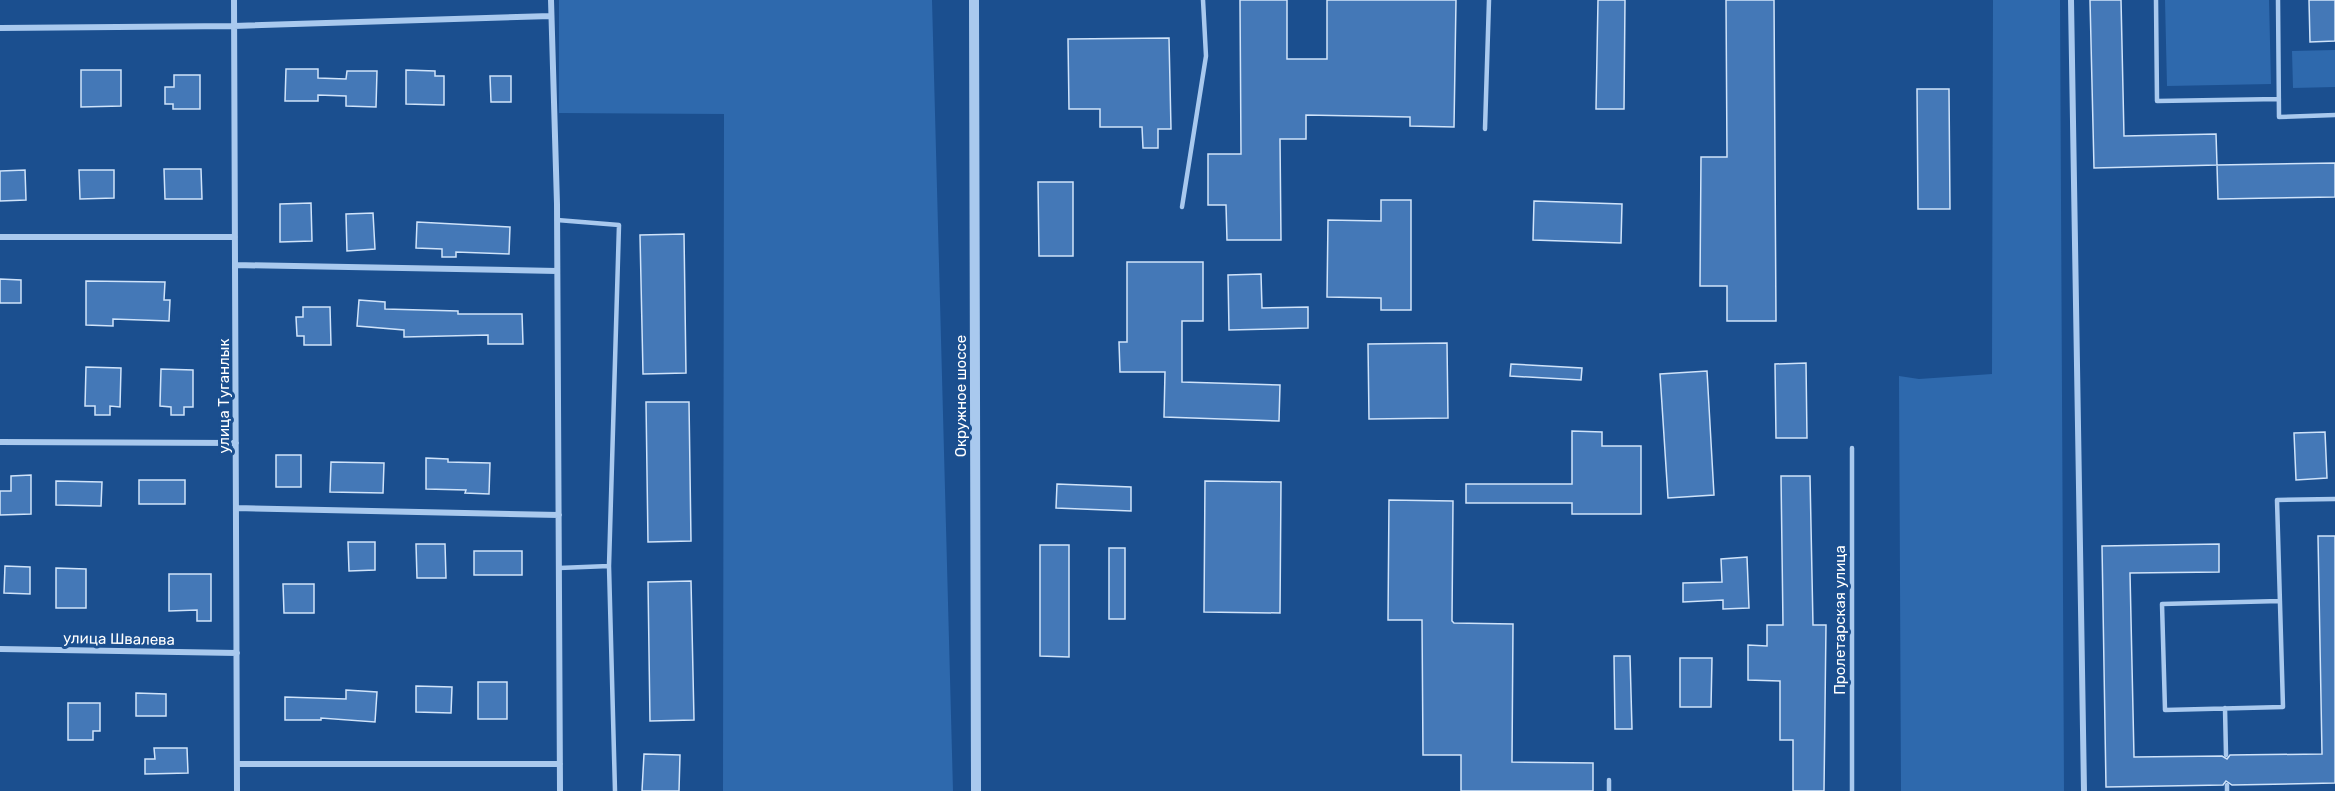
<svg xmlns="http://www.w3.org/2000/svg" width="2335" height="791" font-family="Rubik,sans-serif">
<style>
.green{fill:#2e69ad}
.building{fill:#4478b7;stroke:#cfe3fa;stroke-width:1.5}
.lines{fill:none;stroke-linecap:round;stroke-linejoin:round}
.service{stroke:#a9c9ee;stroke-width:4.5}
.minor{stroke:#a9c9ee;stroke-width:6}
.tertiary{stroke:#a9c9ee;stroke-width:10}
.labels{text-anchor:middle;dominant-baseline:central;stroke-width:6;stroke-linejoin:round;paint-order:stroke}
.street-label{font-size:15px;fill:#fff;stroke:#1b4f8f}
</style>
<rect width="100%" height="100%" fill="#1b4f8f"/>
<path class="green" d="M559 0H932L953 791H723L724 114 559 113Z
M1993 0H2060L2064 791H1901L1899 376 1919 379 1992 374Z
M2165 0H2269L2271 84 2167 86Z
M2335 50V87L2293 88 2292 51Z"/>
<path class="building" d="M1240 0H1287V59H1327V0H1456L1454 127 1410 126V117L1306 115V139H1280L1281 240H1227L1226 205H1208V154H1241Z
M1598 0H1625L1624 109H1596Z
M1726 0H1774L1776 321H1727V286H1700L1701 157H1727Z
M2090 0H2121L2124 136 2216 134 2217 165 2094 168Z
M2309 0H2335V41L2310 42Z
M1169 38 1171 129H1158V148H1143L1142 127H1100V109H1069L1068 39Z
M286 69H318V78L346 79 347 71H377L376 107 346 106V96L318 95V101H285Z
M81 70H121V106L81 107Z
M406 70 435 71V76H444V105L406 104Z
M174 75H200V109H173V104H165V87H174Z
M490 76H511V102H491Z
M1917 89H1949L1950 209H1918Z
M2335 163V197L2218 199 2217 165Z
M164 169H201L202 199H165Z
M25 170 26 200 0 201V171Z
M79 170H114V198L80 199Z
M1038 182H1073V256H1039Z
M1381 200H1411V310H1381V298L1327 297 1328 220 1381 221Z
M1534 201 1622 204 1621 243 1533 240Z
M311 203 312 241 280 242V204Z
M373 213 375 249 347 251 346 214Z
M417 222 510 227 509 254 456 252V257H442V249L416 248Z
M684 234 686 373 643 374 640 235Z
M1127 262H1203V321H1182V382L1280 385 1279 421 1164 417 1165 372H1120L1119 342H1127Z
M1261 274 1262 308 1308 307V328L1229 330 1228 275Z
M0 279 21 280V303H0Z
M86 281 165 282 164 300H170L169 321 113 319V326L86 325Z
M359 300 385 302V309L458 311V314H522L523 344H488V335L404 337V330L357 326Z
M303 307H330L331 345H304V336H297L296 317H303Z
M1447 343 1448 418 1369 419 1368 344Z
M1806 363 1807 438H1776L1775 364Z
M1511 364 1582 368 1581 380 1510 376Z
M86 367 121 368 120 407 110 406V415H95V406H85Z
M161 369 193 370V407H184V415H171V407L160 406Z
M1707 371 1714 495 1668 498 1660 374Z
M646 402H689L691 541 648 542Z
M1572 431 1602 432V446H1641V514H1572V503H1466V484H1572Z
M2325 432 2327 478 2296 480 2294 433Z
M276 455H301V487H276Z
M426 458 448 459V462L490 463 489 494 465 493 466 490 426 489Z
M331 462 384 463 383 493 330 492Z
M31 475V514L0 515V491H11V476Z
M1781 476H1810L1813 625H1826L1824 791H1793V740H1780V681L1748 680V645L1767 646V625H1783Z
M139 480H185V504H139Z
M56 481 102 482 101 506 56 505Z
M1205 481 1281 482 1280 613 1204 612Z
M1057 484 1131 487V511L1056 508Z
M1389 500 1453 501 1452 621 1454 623 1513 624 1512 762 1593 763V791H1461V755H1423L1422 620H1388Z
M2318 536H2335V783L2232 785 2226 781 2223 785 2106 787 2102 546 2219 544V572L2130 573 2134 757 2222 756 2227 759 2230 755 2322 754Z
M348 542H375V570L349 571Z
M416 544H445L446 578H417Z
M1040 545H1069V657L1040 656Z
M1109 548H1125V619H1109Z
M474 551H522V575H474Z
M1747 557 1749 608 1723 609V600L1683 602V583L1722 582 1721 559Z
M5 566 30 567V594L4 593Z
M56 568 86 569V608H56Z
M169 574H211V621H197V610L169 611Z
M691 581 694 720 650 721 648 582Z
M283 584H314V613H284Z
M1614 656H1630L1632 729H1615Z
M1680 658H1712L1711 707H1680Z
M478 682H507V719H478Z
M416 686 452 687 451 713 416 712Z
M346 690 377 692 375 722 321 718V720H285V697L346 699Z
M136 693 166 694V716H136Z
M68 703H100V731H93V740H68Z
M154 748H187L188 773 145 774V759H155Z
M644 754 680 755 679 791H642Z"/>
<g class="lines">
<path class="service" d="M2156 0 2157 101 2279 99
M2278 0 2279 117 2335 115
M1485 129 1489 0
M1182 207 1206 56 1203 0
M557 220 619 225 609 566 615 791
M1852 448V791
M559 568 609 566
M2280 601 2162 604 2165 710 2283 707 2277 500 2335 499
M2225 708 2226 755
M1609 791V780
M2227 791V785"/>
<path class="minor" d="M234 0 237 791
M551 0 557 204 560 791
M2071 0 2084 791
M0 28 234 26 551 16
M0 237H235
M235 265 557 271
M0 442 236 443
M236 508 559 515
M0 649 237 653
M237 764H560"/>
<path class="tertiary" d="M974 0 976 791"/>
</g>
<g class="labels">
<g class="street-label">
<text transform="translate(224 396) rotate(-90)">улица Туганлык</text>
<text transform="translate(961 396) rotate(-90)">Окружное шоссе</text>
<text transform="translate(1840 620) rotate(-90)">Пролетарская улица</text>
<text transform="translate(119 639) rotate(1)">улица Швалева</text>
</g>
</g>
</svg>
